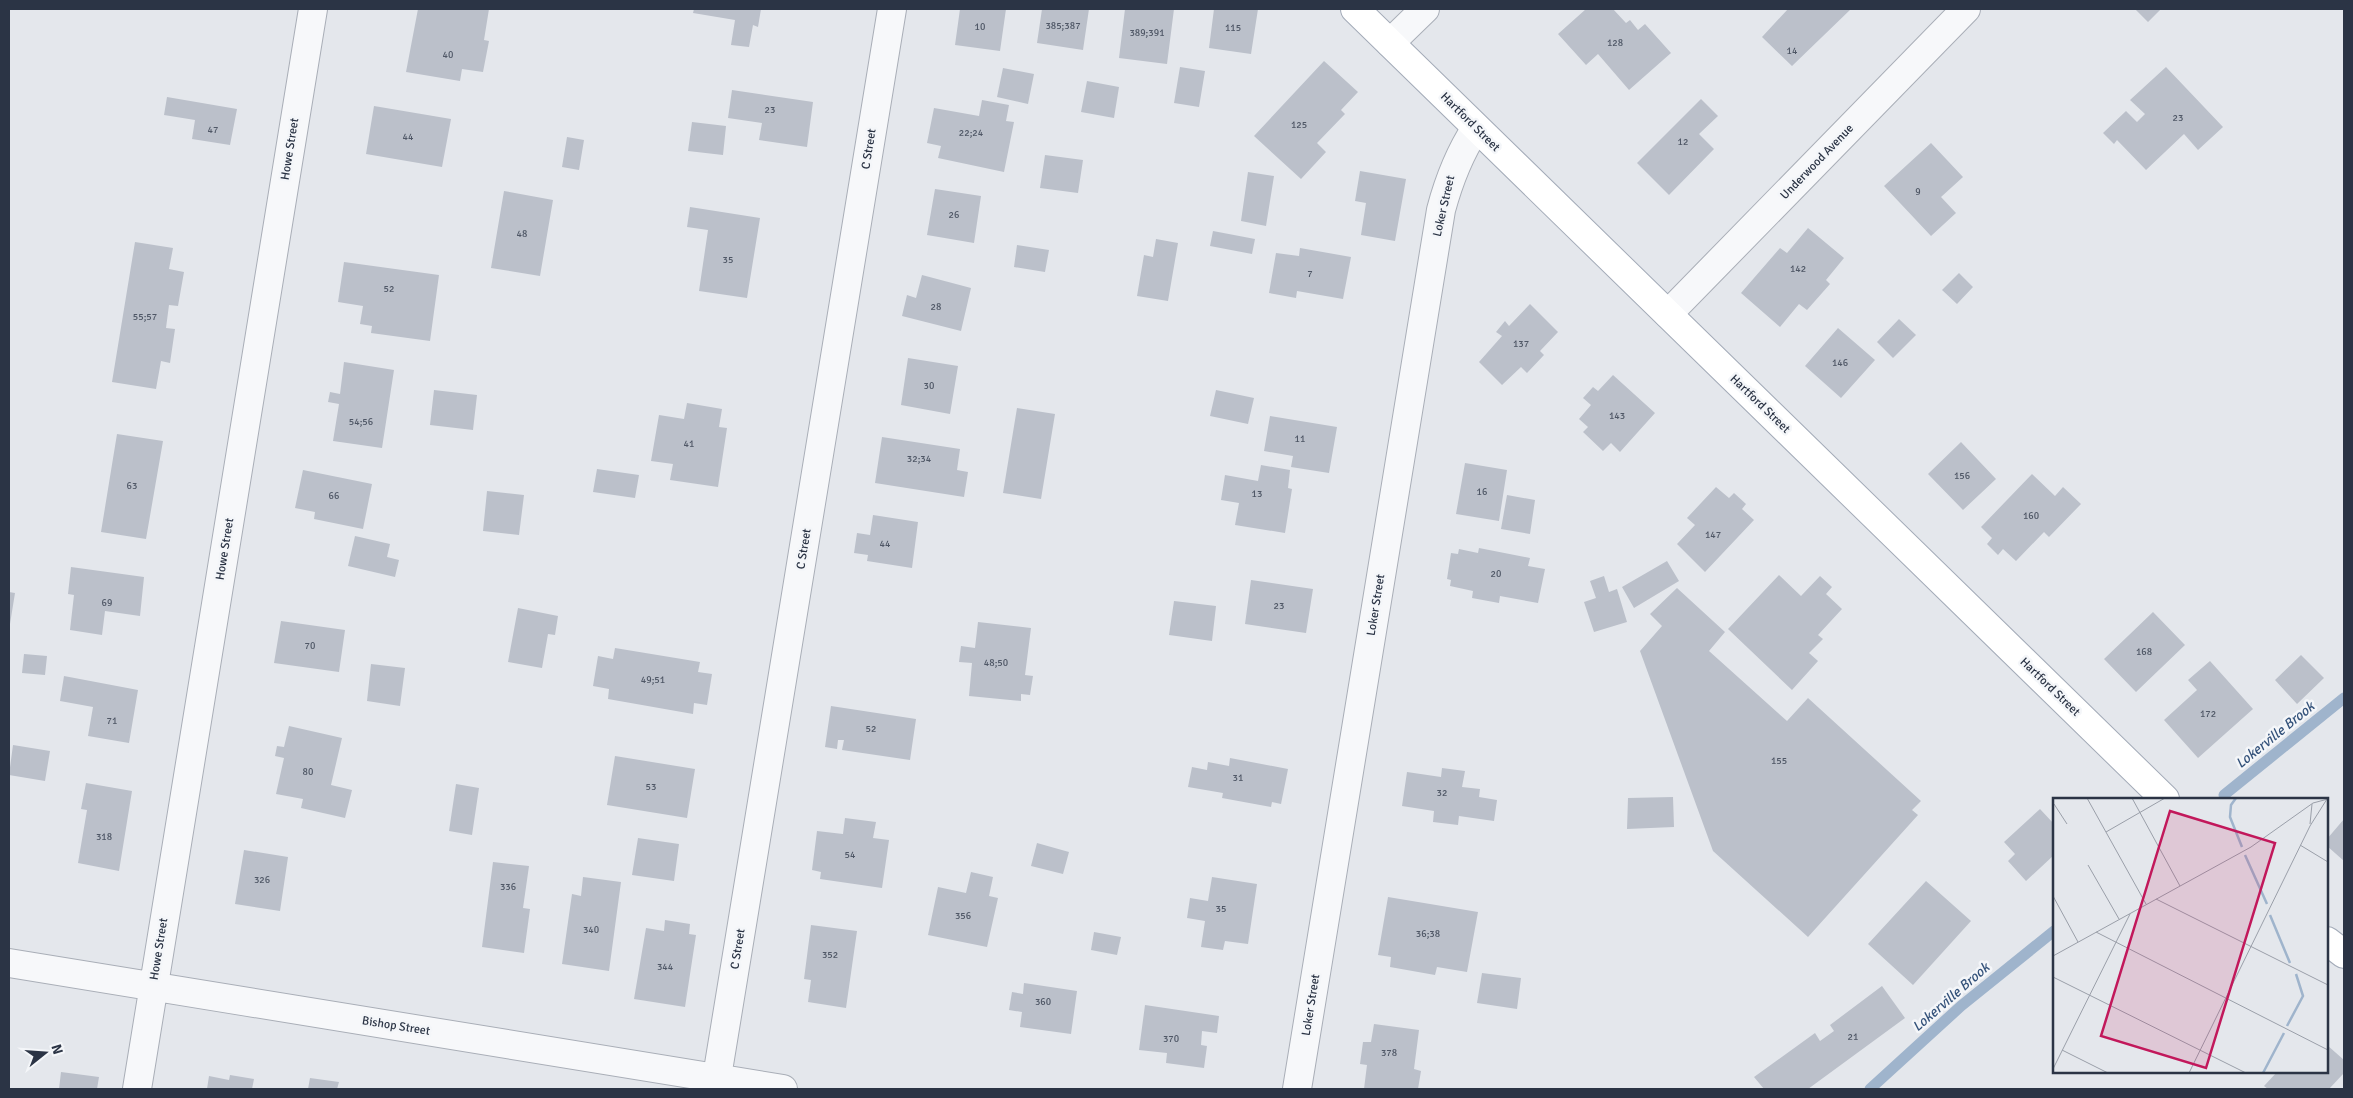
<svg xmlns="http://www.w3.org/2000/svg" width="2353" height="1098" font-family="Signika,sans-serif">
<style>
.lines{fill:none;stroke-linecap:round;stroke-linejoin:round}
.stream{stroke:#9fb4cc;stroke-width:11}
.building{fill:#bbc0ca}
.minor-casing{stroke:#a9aeb7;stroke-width:30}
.major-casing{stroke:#a3abb8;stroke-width:30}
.minor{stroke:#f7f8fa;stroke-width:28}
.major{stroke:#fff;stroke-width:28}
.labels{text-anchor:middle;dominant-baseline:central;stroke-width:5;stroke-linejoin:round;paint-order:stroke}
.number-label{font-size:10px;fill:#4f5766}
.street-label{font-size:12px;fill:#2b3445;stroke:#f4f6f9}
.water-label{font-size:14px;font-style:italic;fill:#34527a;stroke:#f4f6f9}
.inset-river{fill:none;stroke:#9fb4cc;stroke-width:2.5}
.inset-road{fill:none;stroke:#9a9fa9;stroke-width:1}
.view{fill:#c2185b;fill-opacity:0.15;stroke:#c2185b;stroke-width:2.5}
.inset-edge{fill:none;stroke:#2b3445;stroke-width:2.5}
</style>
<rect width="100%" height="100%" fill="#e4e7ec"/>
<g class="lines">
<path class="stream" d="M2224 795 2344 698
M1870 1089 1961 1006 2054 931"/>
</g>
<path class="building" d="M418 9H489L484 40 489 41 483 72 462 69 460 81 406 72Z
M694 9H761L758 27 753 25 749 47 731 45 735 20 693 13Z
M960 9H1006L1000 51 955 45Z
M1042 9H1089L1083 50 1037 43Z
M1125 9H1174L1167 64 1119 58Z
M1214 9H1258L1251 54 1209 48Z
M1586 9H1613L1626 23 1630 20 1638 30 1645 24 1671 53 1629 90 1598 54 1586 65 1558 34Z
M1788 9H1851L1792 66 1762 37Z
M2135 9H2161L2148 22Z
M1324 61 1358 92 1341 110 1345 114 1317 143 1326 152 1301 179 1254 136Z
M1180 67 1205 71 1199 107 1174 103Z
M2166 67 2223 127 2198 150 2184 134 2146 170 2117 140 2114 144 2103 133 2126 111 2137 122 2145 114 2130 100Z
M1003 68 1034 74 1028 104 997 97Z
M1087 81 1119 87 1114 118 1081 112Z
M732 90 813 102 807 147 759 140 762 123 728 118Z
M167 97 237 109 230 145 192 139 195 120 164 115Z
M1701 99 1718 116 1699 134 1714 149 1669 195 1637 163Z
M982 100 1009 105 1006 121 1014 122 1004 172 938 158 941 146 927 143 934 108 979 116Z
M374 106 451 119 442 167 366 154Z
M692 122 726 126 723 155 688 151Z
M567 137 584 140 579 170 562 167Z
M1931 143 1963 177 1941 197 1956 213 1931 236 1884 186Z
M1045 155 1083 160 1078 193 1040 188Z
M1360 171 1406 179 1395 241 1361 235 1366 203 1355 201Z
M1248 172 1274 176 1266 226 1241 221Z
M935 189 981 196 974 243 927 235Z
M504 191 553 200 540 276 491 268Z
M690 207 760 218 747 298 699 291 708 230 687 227Z
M1808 228 1844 258 1826 280 1830 284 1807 310 1799 304 1780 327 1741 293 1780 248 1787 253Z
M1213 231 1255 239 1252 254 1210 246Z
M1156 239 1178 243 1168 301 1137 296 1144 255 1153 257Z
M135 242 173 248 169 269 184 272 178 306 169 305 166 328 175 329 170 363 161 361 156 389 112 382Z
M1017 245 1049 250 1045 272 1014 267Z
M1300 248 1351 257 1343 299 1297 291 1296 298 1269 293 1276 253 1299 256Z
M344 262 439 275 430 341 371 333 372 326 360 324 363 306 338 302Z
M1959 273 1973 287 1957 304 1942 290Z
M922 275 971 288 961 331 902 316 907 295 916 298Z
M1530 304 1558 332 1540 351 1544 355 1527 373 1521 367 1502 385 1479 362 1502 336 1496 332 1505 321 1509 326Z
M1899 319 1916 335 1893 358 1877 342Z
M1838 328 1875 360 1841 398 1805 366Z
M908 358 958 366 950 414 901 405Z
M344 362 394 370 382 448 333 441 339 404 328 402 330 392 340 394Z
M1613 375 1655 413 1620 452 1611 443 1603 451 1583 432 1588 427 1579 419 1591 405 1583 398 1593 387 1598 391Z
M434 390 477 395 473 430 430 425Z
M1216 390 1254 398 1248 424 1210 416Z
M687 403 722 409 719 427 727 428 718 487 670 480 673 464 651 461 659 415 684 419Z
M1017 408 1055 414 1041 499 1003 493Z
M1270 416 1337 427 1329 473 1291 467 1293 456 1264 451Z
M117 434 163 441 146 539 101 532Z
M882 437 960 449 957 470 968 472 964 497 875 483Z
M1961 442 1996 479 1963 510 1928 474Z
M1465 463 1507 470 1499 521 1456 514Z
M1261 465 1290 470 1288 488 1292 489 1285 533 1235 525 1239 503 1221 500 1225 475 1258 481Z
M597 469 639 475 635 498 593 492Z
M303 470 372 484 363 529 314 519 315 512 295 508Z
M2032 474 2055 496 2063 487 2081 504 2049 537 2044 532 2016 561 2003 549 1998 555 1987 544 1992 538 1981 527Z
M1716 487 1729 498 1734 493 1746 504 1742 509 1754 520 1705 572 1677 544 1695 525 1687 518Z
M487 491 524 495 519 535 483 531Z
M1507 495 1535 500 1530 534 1501 529Z
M873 515 918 522 912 568 867 561 868 555 854 553 857 533 870 535Z
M355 536 390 544 387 557 399 560 395 577 348 566Z
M1479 548 1530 558 1528 566 1545 569 1538 603 1500 596 1499 603 1472 598 1473 591 1450 586 1451 580 1447 579 1451 553 1458 554 1459 549 1478 553Z
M1667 561 1679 581 1634 608 1622 587Z
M71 567 144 577 140 616 105 611 102 635 70 630 74 595 68 594Z
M1779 575 1801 596 1820 576 1832 587 1826 594 1842 609 1818 635 1823 639 1809 653 1818 661 1792 690 1728 629Z
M1604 576 1609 592 1617 589 1627 622 1594 632 1584 602 1596 598 1590 581Z
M1251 580 1313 589 1306 633 1245 624Z
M1677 588 1725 632 1709 651 1787 721 1808 698 1921 801 1912 810 1918 815 1808 937 1713 851 1640 651 1662 626 1650 614Z
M9 592 15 593 10 624H9Z
M1174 601 1216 606 1212 641 1169 635Z
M518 608 558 616 555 635 548 634 542 668 508 662Z
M2153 612 2185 645 2136 692 2104 659Z
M281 621 345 630 339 672 274 663Z
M978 622 1031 628 1025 675 1033 676 1030 695 1021 694V701L969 696 972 663 959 662 961 646 975 648Z
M615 648 700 662 698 672 712 674 707 705 694 703 693 714 608 699 609 689 593 686 598 656 613 659Z
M24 654 47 656 45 675 22 673Z
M2301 655 2324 678 2297 704 2275 680Z
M2210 661 2253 709 2198 758 2164 720 2197 690 2188 680Z
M371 664 405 668 400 706 367 701Z
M64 676 138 690 129 743 88 736 93 707 60 701Z
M831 706 916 719 910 760 842 750 844 740H838L837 749 825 747Z
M289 726 342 738 331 785 352 790 345 818 301 808 303 799 276 794 284 758 275 756 277 746 284 747Z
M13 745 50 751 45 781 9 775Z
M615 756 695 769 687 818 607 805Z
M1230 758 1288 769 1281 804 1272 802 1271 807 1222 798 1223 793 1188 787 1192 767 1207 770 1208 762 1229 766Z
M1442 768 1465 771 1462 787 1480 789 1479 797 1497 800 1494 821 1459 816 1458 825 1433 822 1434 811 1402 806 1407 772 1441 777Z
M86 783 132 791 119 871 78 863 87 810 81 809Z
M456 784 479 788 472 835 449 831Z
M1673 797 1674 827 1627 829 1628 798Z
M2040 809 2054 824V855L2026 881 2008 861 2015 854 2004 842Z
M845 818 876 822 873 838 889 840 882 888 820 879 821 872 812 870 817 831 843 834Z
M2344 819V861L2327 846V839Z
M638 838 679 844 674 881 632 875Z
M1037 843 1069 852 1063 874 1031 866Z
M244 850 288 857 280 911 235 904Z
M493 862 529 866 523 908 530 909 524 953 482 947Z
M971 872 993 877 989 896 998 898 987 947 928 935 938 887 966 893Z
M583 877 621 882 609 971 562 964 572 894 581 896Z
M1212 877 1257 884 1248 944 1225 941 1223 950 1201 947 1205 921 1187 918 1190 898 1208 901Z
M1926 881 1971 921 1913 985 1868 944Z
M1388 897 1478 912 1467 972 1437 967 1435 975 1390 967 1391 957 1378 955Z
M665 920 690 924 689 934 696 935 685 1007 634 999 646 928 664 931Z
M811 925 857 931 846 1008 808 1002 811 980 804 979Z
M1094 932 1121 937 1117 955 1091 950Z
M1482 973 1521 978 1517 1009 1477 1003Z
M1024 983 1077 991 1071 1034 1020 1027 1022 1012 1009 1010 1012 992 1023 994Z
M1882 986 1905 1018 1808 1089H1764L1754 1077 1815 1033 1820 1041 1834 1031 1830 1025Z
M1145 1005 1219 1016 1217 1033 1202 1031 1201 1045 1207 1046 1204 1068 1166 1063 1167 1053 1139 1050Z
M1374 1024 1419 1030 1414 1069 1421 1071 1418 1089H1364L1367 1065 1360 1064 1363 1042H1371Z
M2327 1045 2344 1060V1073L2329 1089H2268L2264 1086 2277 1072H2327Z
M61 1072 99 1077 97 1089H59Z
M230 1075 254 1079 252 1089H207L209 1076 229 1080Z
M310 1078 339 1082 337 1089H308Z"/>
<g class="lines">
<g class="minor-casing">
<path id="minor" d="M1390 43 1425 9
M1668 314 1966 9
M9 963 783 1089
M137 1089 313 9
M715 1089 892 9
M1297 1089 1441 210C1449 180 1459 154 1476 128"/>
</g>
<g class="major-casing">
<path id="major" d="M1355 9 2165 799
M2327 941 2344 954"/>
</g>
<use href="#minor" class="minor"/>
<use href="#major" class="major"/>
</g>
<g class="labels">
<g class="number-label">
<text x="1063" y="26">385;387</text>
<text x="980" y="27">10</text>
<text x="1233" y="28">115</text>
<text x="1147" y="33">389;391</text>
<text x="1615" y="43">128</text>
<text x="1792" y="51">14</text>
<text x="448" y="55">40</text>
<text x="770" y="110">23</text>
<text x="2178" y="118">23</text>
<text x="1299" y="125">125</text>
<text x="213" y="130">47</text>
<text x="971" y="133">22;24</text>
<text x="408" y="137">44</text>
<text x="1683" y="142">12</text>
<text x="1918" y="192">9</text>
<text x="954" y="215">26</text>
<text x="522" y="234">48</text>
<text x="728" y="260">35</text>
<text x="1798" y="269">142</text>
<text x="1310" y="274">7</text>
<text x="389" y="289">52</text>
<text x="936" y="307">28</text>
<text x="145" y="317">55;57</text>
<text x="1521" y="344">137</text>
<text x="1840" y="363">146</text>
<text x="929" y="386">30</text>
<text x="1617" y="416">143</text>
<text x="361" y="422">54;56</text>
<text x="1300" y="439">11</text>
<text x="689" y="444">41</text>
<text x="919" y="459">32;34</text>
<text x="1962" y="476">156</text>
<text x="132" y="486">63</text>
<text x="1482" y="492">16</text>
<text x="1257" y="494">13</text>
<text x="334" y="496">66</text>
<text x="2031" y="516">160</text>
<text x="1713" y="535">147</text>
<text x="885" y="544">44</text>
<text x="1496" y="574">20</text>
<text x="107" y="603">69</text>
<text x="1279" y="606">23</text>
<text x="310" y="646">70</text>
<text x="2144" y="652">168</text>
<text x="996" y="663">48;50</text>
<text x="653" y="680">49;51</text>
<text x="2208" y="714">172</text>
<text x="112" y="721">71</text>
<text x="871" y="729">52</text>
<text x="1779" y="761">155</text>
<text x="308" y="772">80</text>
<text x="1238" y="778">31</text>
<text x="651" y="787">53</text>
<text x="1442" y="793">32</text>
<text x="104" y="837">318</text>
<text x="850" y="855">54</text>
<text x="262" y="880">326</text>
<text x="508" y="887">336</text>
<text x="1221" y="909">35</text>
<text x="963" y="916">356</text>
<text x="591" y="930">340</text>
<text x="1428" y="934">36;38</text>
<text x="830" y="955">352</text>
<text x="665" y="967">344</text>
<text x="1043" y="1002">360</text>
<text x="1853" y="1037">21</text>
<text x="1171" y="1039">370</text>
<text x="1389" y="1053">378</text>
</g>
<g class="street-label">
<text transform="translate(1470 122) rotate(45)">Hartford Street</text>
<text transform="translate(290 149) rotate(-81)">Howe Street</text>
<text transform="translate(869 149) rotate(-81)">C Street</text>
<text transform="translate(1817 162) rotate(-46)">Underwood Avenue</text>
<text transform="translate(1444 206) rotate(-77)">Loker Street</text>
<text transform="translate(1760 404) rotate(44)">Hartford Street</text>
<text transform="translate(225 549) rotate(-81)">Howe Street</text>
<text transform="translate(804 549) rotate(-81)">C Street</text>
<text transform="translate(1376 605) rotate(-81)">Loker Street</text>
<text transform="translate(2050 687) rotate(44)">Hartford Street</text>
<text transform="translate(159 949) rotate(-81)">Howe Street</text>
<text transform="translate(738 949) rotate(-81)">C Street</text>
<text transform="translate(1311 1005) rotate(-81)">Loker Street</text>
<text transform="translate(396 1026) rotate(9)">Bishop Street</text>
</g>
<g class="water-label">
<text transform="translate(2275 735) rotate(-39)">Lokerville Brook</text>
<text transform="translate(1951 997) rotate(-41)">Lokerville Brook</text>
</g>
</g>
<g transform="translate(2053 798)">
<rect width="275" height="275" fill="#e4e7ec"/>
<path class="inset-river" d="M183 0 178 7 177 19 189 49M192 57 214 106M217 117 237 165M234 228 250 198 243 176M210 275 231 235"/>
<path class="inset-road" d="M34 0 93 106M79 0 127 88M260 5 275 1M1 6 14 26M257 26 259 6M53 34 112 0M247 47 275 64M35 67 66 121M0 98 25 144M103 101 275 187M43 134 275 252M0 158 198 49 260 5M0 179 193 275M9 252 55 275M0 271 77 116M136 275 257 28 274 1"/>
<path class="view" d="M117 13 222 45 153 270 48 238Z"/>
<rect width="275" height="275" class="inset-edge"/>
</g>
<rect width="2353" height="1098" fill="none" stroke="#2b3445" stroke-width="20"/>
<g transform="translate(45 1053) rotate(73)" stroke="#f4f6f9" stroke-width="4" paint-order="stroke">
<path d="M0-4L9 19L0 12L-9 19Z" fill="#2b3445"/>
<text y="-8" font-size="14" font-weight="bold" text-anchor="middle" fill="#2b3445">N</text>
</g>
</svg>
